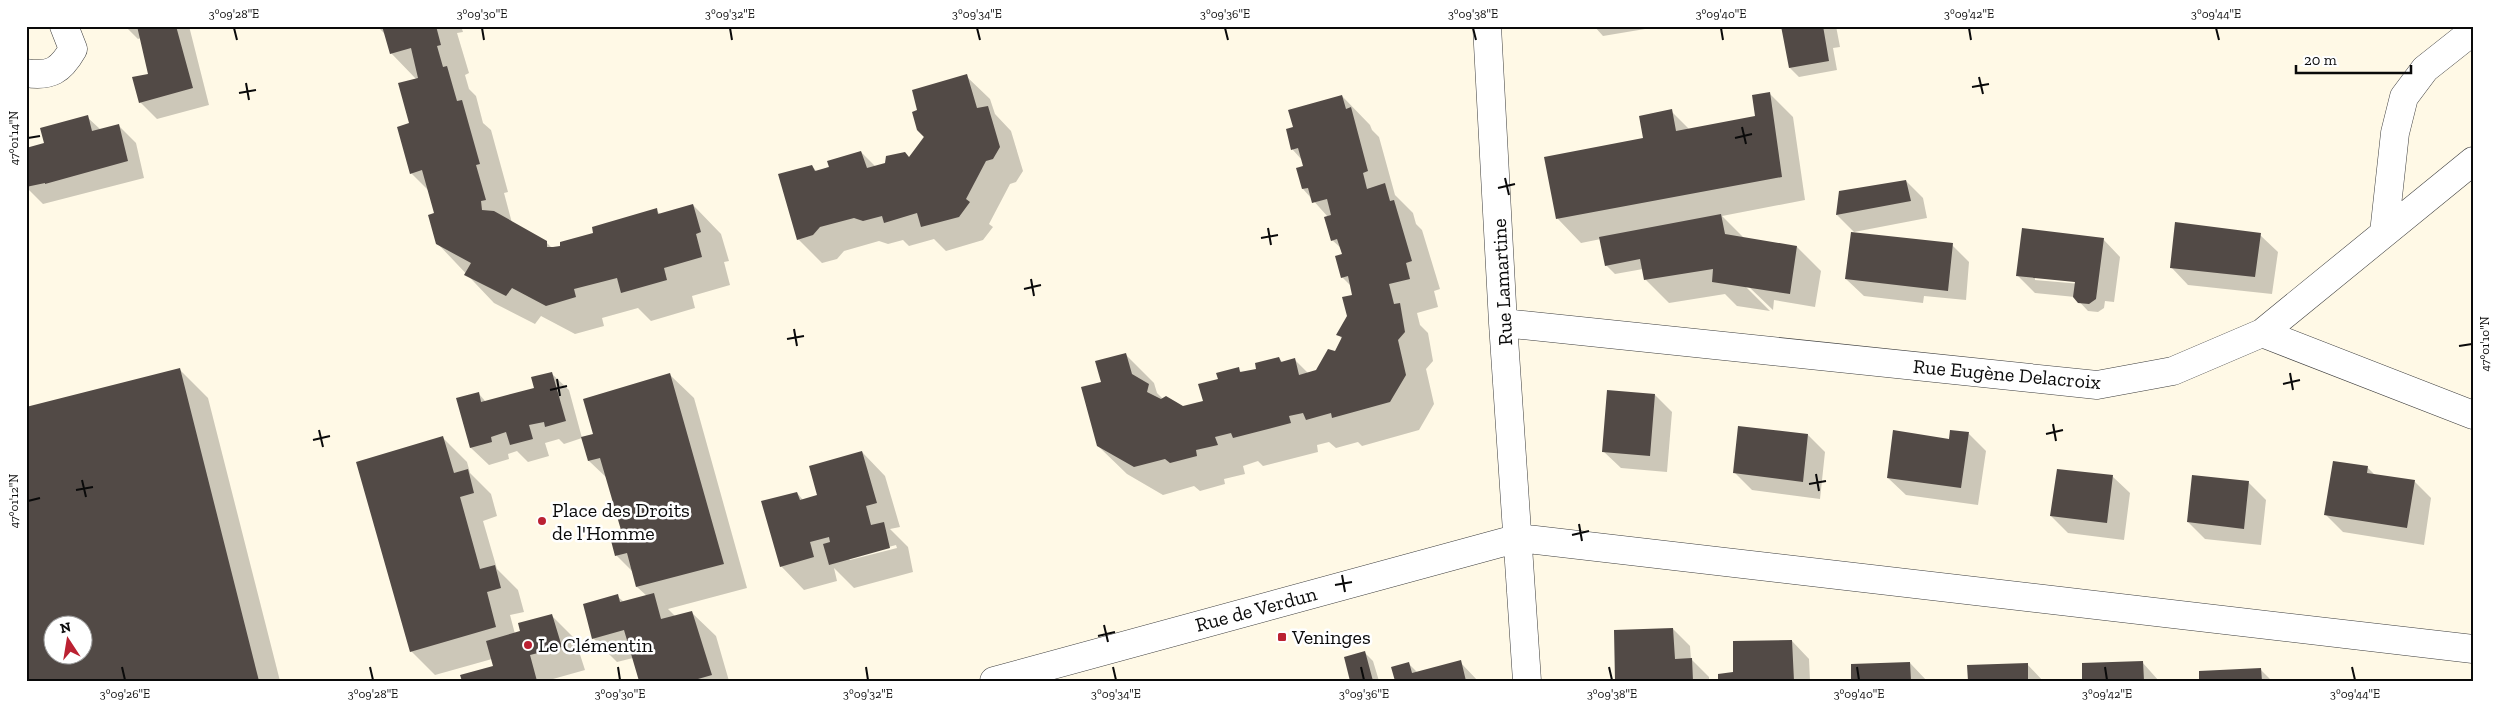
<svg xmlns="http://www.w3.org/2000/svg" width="2499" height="707" font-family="'Zilla Slab',serif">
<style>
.shadow{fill:#0003;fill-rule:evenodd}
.building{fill:#524a46;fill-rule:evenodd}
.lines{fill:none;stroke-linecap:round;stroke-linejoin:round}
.minor-casing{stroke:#3d3d3d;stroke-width:29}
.minor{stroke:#fff;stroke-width:28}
.ticks{fill:none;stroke:#0a0a0a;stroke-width:2}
.poi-dot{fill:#bb2132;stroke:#fff;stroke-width:2}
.labels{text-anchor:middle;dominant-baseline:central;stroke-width:5;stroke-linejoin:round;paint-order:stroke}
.street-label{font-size:20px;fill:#0a0a0a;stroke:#fff}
.poi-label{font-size:20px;fill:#0a0a0a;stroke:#fff;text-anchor:start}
.neatline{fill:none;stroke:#0a0a0a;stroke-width:2}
.ticks-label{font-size:12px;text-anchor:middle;fill:#0a0a0a}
</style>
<rect width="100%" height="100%" fill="#fff9e6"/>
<path class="shadow" d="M125 26H189L209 105 157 119 140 102 150 75 141 38 138 39Z
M377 26H461L463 32 457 33 469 73 465 75 469 89 476 96 483 123 491 130 508 192 504 193 512 223 546 242 553 249 656 210 661 215 693 205 721 234 729 261 724 262 730 285 692 296 695 308 651 321 638 308 602 318 604 326 575 334 541 316 535 324 494 303 437 243 436 213 430 192 411 173V124L417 80 391 53 386 35Z
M1594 26H1663L1603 36Z
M1782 26H1836L1840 47 1833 48 1837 70 1799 77 1790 68Z
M966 76 990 99 995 114 1011 131 1023 171 1016 182 1010 184 989 224 993 227 983 240 946 251 934 239 909 246 903 240 888 244 879 241 844 251 837 259 822 263 798 239 812 166 817 172 861 152 876 167 909 158Z
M1769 93 1793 117 1805 200 1722 216 1744 238 1797 247 1821 271 1815 307 1774 300 1773 310 1749 287H1746L1770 311 1737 306 1725 294 1669 303 1645 279 1643 269 1615 274 1606 265 1601 239 1581 243 1558 219 1546 158 1645 139 1671 111 1690 130 1757 117Z
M1342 96 1370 125 1372 130 1379 137 1395 195 1413 213 1416 224 1422 230 1440 289 1434 291 1438 307 1417 313 1420 325 1428 333 1433 361 1426 369 1434 404 1419 430 1362 446 1358 442 1336 448 1329 442 1317 445 1318 452 1263 466 1258 461 1243 466 1245 474 1224 479 1225 484 1200 491 1194 486 1163 495 1127 474 1098 446 1103 383 1126 355 1154 383 1157 393 1163 399 1183 407 1205 402 1219 380 1238 369 1242 373 1257 370 1279 358 1283 363 1295 360 1308 373 1317 371 1336 352 1342 339 1338 334 1348 316 1353 296 1351 286 1342 277 1343 255 1342 249 1332 240 1328 217 1303 189 1304 167 1302 160 1293 150 1287 130 1294 128Z
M87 117 101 130 119 126 136 143 144 178 43 204 26 187V149L45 144Z
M1906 181 1923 198 1927 218 1854 232 1837 215 1840 192Z
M2260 235 2278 252 2272 294 2188 285 2171 267Z
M2103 239 2120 257 2114 302 2105 301 2104 308 2098 312 2088 311 2075 297 2035 293 2018 276ZM2035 277 2081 282V284L2035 280Z
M1952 245 1969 262 1966 300 1924 296 1923 303 1864 296 1846 279Z
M179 369 208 398 280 681H26V408ZM52 624H82V654H52Z
M551 373 569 390 582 438 564 444 559 439 545 443 549 456 528 462 517 451 508 454 509 459 489 465 471 448 458 399 479 394 486 402 535 389Z
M670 375 694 398 747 588 668 609 676 617 692 613 716 636 729 681H640L633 658 617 662 593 638 617 596 624 602 647 596 637 587 634 573 617 556 611 534 622 531 608 479 589 461 595 435Z
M1655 395 1672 412 1667 472 1621 468 1603 451Z
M1969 434 1986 451 1978 505 1906 495 1888 478 1950 440Z
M1808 435 1825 452 1820 499 1752 490 1735 473Z
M443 438 467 462 470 473 491 494 497 516 483 521 497 569 518 590 524 612 510 615 515 634 551 615 575 639 585 670 553 679 554 681H463L494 667 492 659 435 675 411 651Z
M862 452 885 476 900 527 890 529 908 547 913 572 854 588 834 568 837 581 804 590 781 566 797 493 803 500 818 496ZM896 545 897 548 850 560 848 558Z
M2367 467 2375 475 2414 481 2431 498 2424 545 2343 532 2326 515Z
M2112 476 2130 493 2124 540 2068 533 2051 516Z
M2248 482 2266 500 2261 545 2205 539 2188 522Z
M1673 629 1690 646 1691 659 1709 677V681H1616Z
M1792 641 1809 659 1810 681H1719Z
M1364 652 1373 661 1379 681H1352Z
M1460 662 1478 681H1396L1408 663 1418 673Z
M2142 662 2159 681H2084Z
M1910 663 1927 681H1853Z
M2027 664 2043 681H1969Z
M2261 670 2272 681H2200Z"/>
<path class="building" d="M137 26H176L193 88 139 103 132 77 148 74Z
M382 26H436L441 45 437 46 443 67 447 66 457 101 462 100 480 164 476 165 486 200 481 201 482 210 494 211 547 241V247H553L560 246V242L593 233 592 227 657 208 658 214 693 204 701 232 696 234 702 257 664 268 667 280 621 293 617 278 574 289 576 297 546 306 512 288 506 296 464 275 471 263 436 244 428 215 434 213 422 170 410 174 397 127 409 123 398 83 418 78 411 48 390 54Z
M1781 26H1823L1829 61 1789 68Z
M967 74 977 108 988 106 1000 147 993 159 986 161 966 199 970 202 959 217 921 227 917 213 884 223 882 216 863 221 854 218 820 227 813 235 797 240 778 174 812 165 815 171 829 167 827 161 861 151 867 168 885 163 886 156 905 152 909 157 924 137 917 130 912 112 917 110 912 90Z
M1770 92 1782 177 1556 219 1544 157 1643 138 1639 116 1672 109 1676 131 1755 116 1752 95Z
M1342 95 1346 109 1351 107 1368 171 1363 173 1367 189 1385 183 1390 201 1394 200 1412 261 1406 263 1410 279 1389 284 1394 304 1400 303 1405 332 1398 340 1406 375 1390 402 1332 418 1331 413 1306 420 1303 413 1289 416 1291 423 1233 438 1231 433 1215 437 1218 445 1196 450 1197 456 1170 463 1165 459 1134 467 1097 446 1081 387 1101 382 1095 361 1126 353 1132 374 1149 384 1147 392 1161 399 1166 396 1183 406 1203 401 1198 384 1218 379 1216 373 1239 367 1240 372 1256 369 1255 363 1279 357 1281 362 1295 358 1299 375 1316 370 1328 349 1335 351 1342 337 1336 335 1347 316 1342 297 1352 295 1348 276 1341 278 1335 256 1342 254 1337 239 1331 241 1324 217 1331 215 1327 199 1312 203 1308 188 1302 189 1296 168 1303 166 1298 148 1291 150 1286 129 1293 127 1288 110Z
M88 115 92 131 119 124 128 161 45 184V183L26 187V148L44 143 40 128Z
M1906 180 1911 201 1836 215 1839 191Z
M1721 214 1725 234 1797 246 1790 294 1712 282 1713 269 1644 280 1640 259 1605 266 1599 237Z
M2175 222 2261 233 2255 277 2170 268Z
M2022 228 2104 238 2096 299 2089 304 2078 303 2073 297 2075 282 2016 276Z
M1851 232 1953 243 1948 291 1845 279Z
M180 368 259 681H26V407ZM52 624H82V654H52Z
M552 372 566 421 545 427 544 422 529 425 533 439 510 445 506 432 491 437 492 442 470 448 456 398 479 392 481 402 534 388 531 377Z
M670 373 724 564 636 587 627 553 615 556 609 533 621 530 600 458 588 461 581 437 593 434 583 399Z
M1607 390 1655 394 1650 456 1602 452Z
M1738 426 1808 434 1803 482 1733 473Z
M1893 430 1949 439 1950 430 1969 432 1961 488 1887 478Z
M443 436 454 473 468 469 474 493 460 497 480 569 495 565 501 588 487 592 496 627 410 652 356 462Z
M862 451 877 503 866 506 871 525 884 522 890 548 829 565 823 544 830 542 829 537 810 542 814 557 780 567 761 501 797 492 800 500 817 495 809 466Z
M2333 461 2368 466 2367 473 2415 480 2407 528 2324 515Z
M2057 469 2113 475 2107 523 2050 516Z
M2192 475 2249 481 2244 529 2187 522Z
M654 593 661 619 692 611 712 675 691 681H639L624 630 592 639 583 604 618 594 620 602Z
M552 614 562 647 530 655 537 681H462L460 675 493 666 486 641 520 631 518 623Z
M1673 628 1675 659 1692 658 1693 681H1615L1614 630Z
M1792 640 1794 681H1718V674L1733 672V641Z
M1365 651 1373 681H1350L1344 657Z
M1461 660 1466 681H1395L1391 667 1409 662 1412 673Z
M2143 661 2144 681H2082V663Z
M1910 662 1911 681H1851V664Z
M2028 663V681H1968L1967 665Z
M2261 668 2262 681H2199V671Z"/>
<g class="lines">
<g class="minor-casing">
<path id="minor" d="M1487 26 1503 323 1527 681
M26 73C51 77 61 70 73 49L64 26
M2384 233 2395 133 2404 97 2425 69 2473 31
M1503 323 2097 385 2173 371 2262 333 2473 161
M2262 333 2473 415
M994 681 1519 538 2473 649"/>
</g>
<use href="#minor" class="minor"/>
</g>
<path class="ticks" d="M234 28 237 40M482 28 484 40M730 28 732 40M977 28 980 40M1225 28 1228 40M1473 28 1476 40M1721 28 1723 40M1969 28 1971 40M2216 28 2219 40M1979 77 1983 94M246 83 249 100M1972 87 1989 84M239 93 256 90M1742 127 1746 144M28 138 40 136M1735 138 1752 134M1505 178 1509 195M1498 188 1515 184M1268 228 1271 245M1261 238 1278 235M1031 279 1034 296M1024 289 1041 285M794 329 797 346M787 339 804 336M2459 346 2472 344M2290 373 2293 390M557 379 560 396M2283 384 2300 380M550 390 567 386M2053 424 2056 441M319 430 323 447M2046 434 2063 430M313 440 330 436M1816 474 1819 491M82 480 86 497M1809 484 1826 481M76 490 93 487M28 501 40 498M1579 524 1582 541M1572 535 1589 531M1342 575 1345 592M1335 585 1352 582M1104 625 1108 642M1098 636 1115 632M122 667 125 680M370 667 373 680M618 667 620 680M866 667 868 680M1113 667 1116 680M1361 667 1364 680M1609 667 1612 680M1857 667 1859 680M2105 667 2107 680M2352 667 2355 680"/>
<g class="poi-dot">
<circle cx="542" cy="521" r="5"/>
<rect x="1277" y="632" width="10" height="10" rx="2.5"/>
<circle cx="528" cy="645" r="5"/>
</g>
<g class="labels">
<g class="street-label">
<text transform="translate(1502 282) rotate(-93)">Rue Lamartine</text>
<text transform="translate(2007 374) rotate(5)">Rue Eugène Delacroix</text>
<text transform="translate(1256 609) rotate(-15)">Rue de Verdun</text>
</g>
<g class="poi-label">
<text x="552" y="510">Place des Droits<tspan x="552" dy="23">de l'Homme</tspan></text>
<text x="1292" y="637">Veninges</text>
<text x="538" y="645">Le Clémentin</text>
</g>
</g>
<rect width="2499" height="707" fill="none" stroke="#ffffff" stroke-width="55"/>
<g transform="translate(68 640) rotate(348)"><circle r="24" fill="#ffffff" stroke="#9d9d9d"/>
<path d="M0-4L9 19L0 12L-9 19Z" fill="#bb2132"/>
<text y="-8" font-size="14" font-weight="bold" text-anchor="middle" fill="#0a0a0a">N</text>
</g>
<path d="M2296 65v8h115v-8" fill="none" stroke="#0a0a0a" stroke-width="2.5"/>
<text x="2304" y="65" font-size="15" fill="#0a0a0a" stroke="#ffffff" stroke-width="4" paint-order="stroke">20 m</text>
<rect x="28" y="28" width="2444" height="652" class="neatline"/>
<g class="ticks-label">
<text x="234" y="18">3°09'28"E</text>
<text x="482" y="18">3°09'30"E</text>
<text x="730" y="18">3°09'32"E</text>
<text x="977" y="18">3°09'34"E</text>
<text x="1225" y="18">3°09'36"E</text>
<text x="1473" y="18">3°09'38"E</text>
<text x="1721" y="18">3°09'40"E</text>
<text x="1969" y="18">3°09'42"E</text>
<text x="2216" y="18">3°09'44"E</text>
<text transform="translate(14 138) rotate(-90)" y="4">47°01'14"N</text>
<text transform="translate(2485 344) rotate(-90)" y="4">47°01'10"N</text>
<text transform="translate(14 501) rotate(-90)" y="4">47°01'12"N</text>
<text x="125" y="698">3°09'26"E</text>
<text x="373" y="698">3°09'28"E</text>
<text x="620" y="698">3°09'30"E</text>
<text x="868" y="698">3°09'32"E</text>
<text x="1116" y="698">3°09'34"E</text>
<text x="1364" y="698">3°09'36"E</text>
<text x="1612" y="698">3°09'38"E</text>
<text x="1859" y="698">3°09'40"E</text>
<text x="2107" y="698">3°09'42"E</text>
<text x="2355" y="698">3°09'44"E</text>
</g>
</svg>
